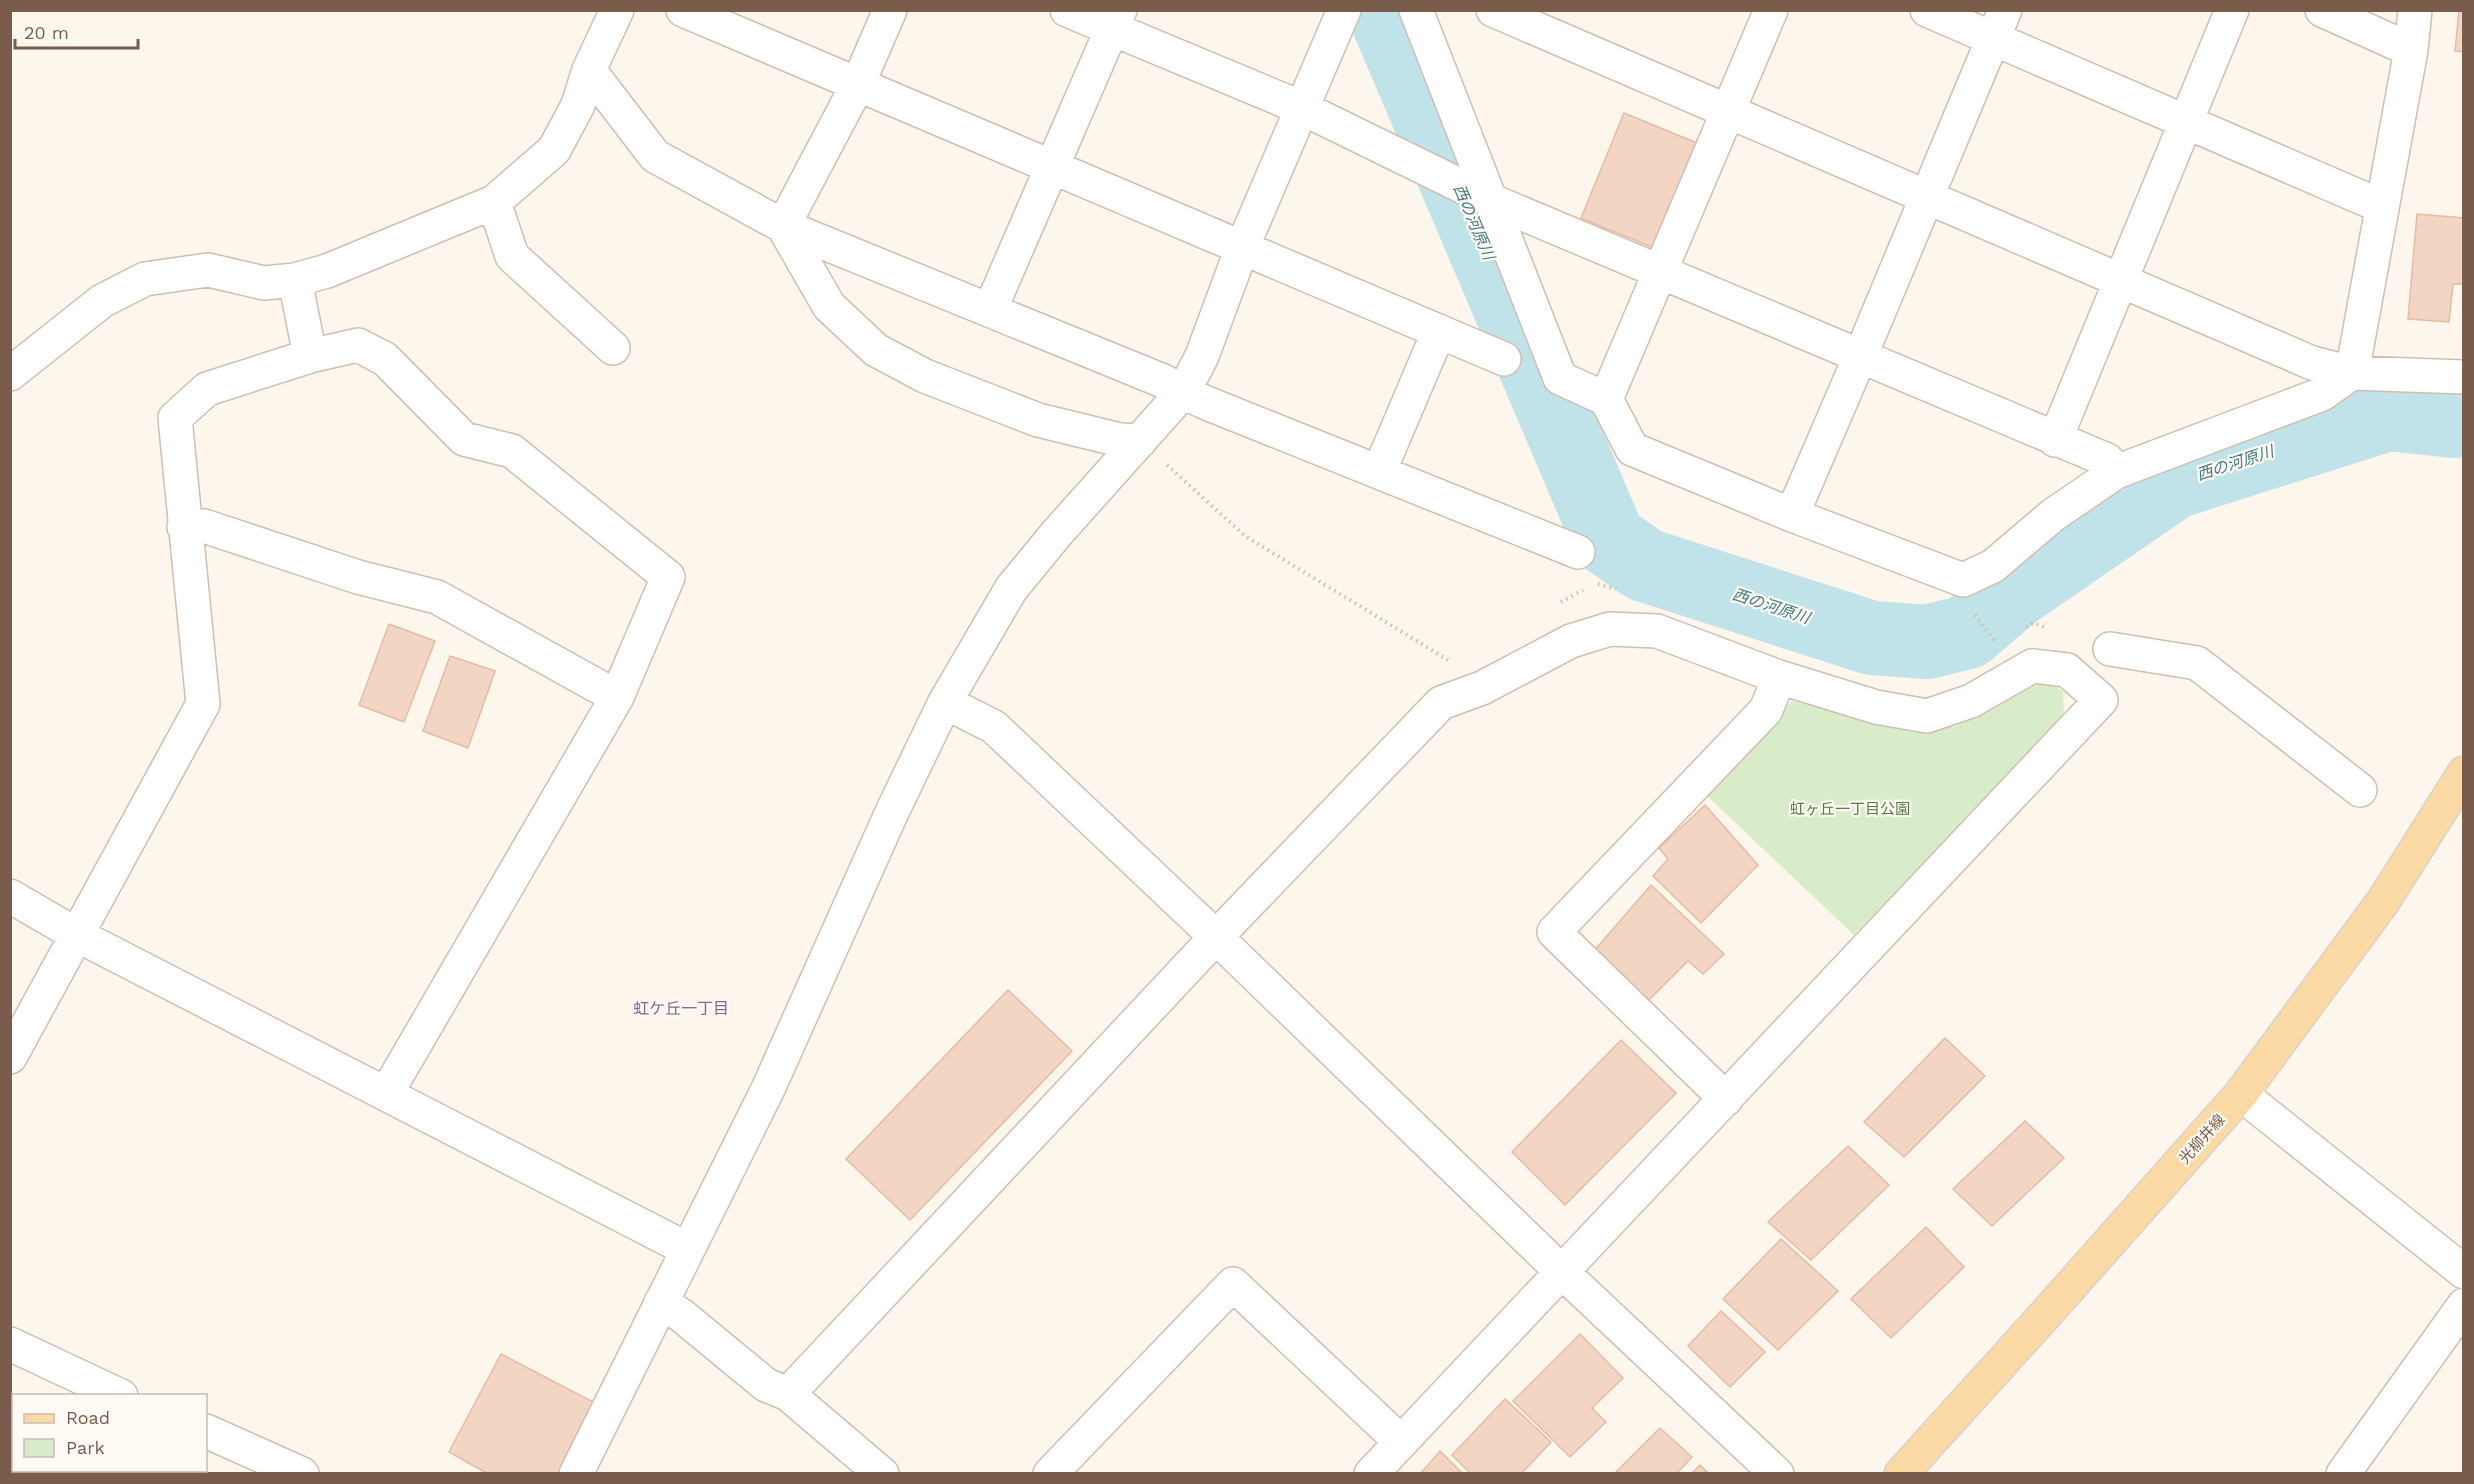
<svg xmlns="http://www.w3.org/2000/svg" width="2474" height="1484" font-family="'Work Sans','Noto Sans JP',sans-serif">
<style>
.green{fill:#d8ecc9}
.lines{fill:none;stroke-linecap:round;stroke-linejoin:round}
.river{stroke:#bfe3e8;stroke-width:74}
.building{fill:#f3d5c3;stroke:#e6bba3;stroke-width:1.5}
.minor-casing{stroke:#d1beb0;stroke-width:36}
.major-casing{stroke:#dad1cd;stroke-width:36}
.path{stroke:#d9b8a5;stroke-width:4;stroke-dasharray:1.5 4.5;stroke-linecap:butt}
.minor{stroke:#fff;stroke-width:33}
.major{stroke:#fbd9a5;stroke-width:33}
.labels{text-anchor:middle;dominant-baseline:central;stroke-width:4.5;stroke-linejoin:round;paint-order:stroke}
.park-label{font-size:15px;fill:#537a41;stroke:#fffaf3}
.street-label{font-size:15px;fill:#7a5c4d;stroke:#fffaf3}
.water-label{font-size:16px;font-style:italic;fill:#437c86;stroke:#fffaf3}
.neighbourhood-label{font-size:16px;fill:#846695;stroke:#fffaf3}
</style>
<rect width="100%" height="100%" fill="#fdf6ec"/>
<path class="green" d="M2046 679 2063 692 2064 717 1854 935 1706 795 1792 700 1885 726 1953 727Z"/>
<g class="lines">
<path class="river" d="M1385 14 1609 540 1645 565 1872 638 1927 642 1967 632 2014 592 2174 482 2388 414 2454 421"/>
</g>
<path class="building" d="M2459 10H2464V52L2455 51Z
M1624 113 1697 143 1654 248 1581 218Z
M2417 214 2464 218V284H2453L2449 322 2408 319Z
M389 624 435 641 404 722 359 705Z
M450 656 495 671 468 748 423 731Z
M1705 805 1758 865 1701 923 1653 876 1668 859 1659 848Z
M1651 885 1724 954 1703 974 1688 961 1649 1000 1594 951Z
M1008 990 1072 1051 910 1220 846 1159Z
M1945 1038 1985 1076 1904 1157 1864 1122Z
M1621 1040 1676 1093 1565 1205 1512 1152Z
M2025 1121 2064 1158 1992 1226 1953 1189Z
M1848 1146 1889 1185 1811 1260 1768 1222Z
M1926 1227 1964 1267 1891 1338 1851 1299Z
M1781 1239 1838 1291 1778 1350 1723 1299Z
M1721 1311 1765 1352 1730 1387 1688 1346Z
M1580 1334 1623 1378 1592 1408 1606 1422 1570 1457 1513 1401Z
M501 1354 597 1404 560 1474H488L449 1452Z
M1505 1399 1551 1442 1521 1474H1471L1452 1455Z
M1660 1428 1692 1457 1676 1474H1614Z
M1440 1451 1463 1474H1420Z
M1700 1465 1709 1474H1691Z"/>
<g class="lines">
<g class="minor-casing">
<path id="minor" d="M683 10 1504 359
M890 10 858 84 783 226 1163 381 1204 402 1578 552
M1067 10 1302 108 1490 200 2107 460 2116 472
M1416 10 1560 378 1606 399 1771 10
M1493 10 2312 363 2352 373 2464 377
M1927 10 2381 206
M2322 10 2411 50
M589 70 655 156 783 226 829 306 876 350 925 376 1038 420 1120 440 1140 441
M494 202 512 256 613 348
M295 280 310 356
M990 310 1120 10
M10 374 102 301 145 279 208 270 264 283 295 280 327 271 494 202 554 150 578 105 589 70 617 10
M1606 399 1632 449 1792 515 1963 580 1993 566 2053 515 2116 472 2322 394 2352 373 2411 50 2415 10
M2055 440 2232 10
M1379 472 1439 331
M1792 515 1860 357 2005 10
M184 527 204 526 358 577 437 597 617 697
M2110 649 2197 663 2360 790
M945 702 994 727 1216 937 1561 1271 1777 1474
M10 896 77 935 687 1249
M10 1057 203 704 175 418 207 389 310 356 358 345 385 359 464 439 512 451 668 577 617 697 386 1094
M2241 1094 2464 1272
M1726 1099 1554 932 1766 710 1779 677
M661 1302 681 1315 766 1385 788 1394 882 1474
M10 1344 121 1396
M788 1394 1216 937 1441 703 1482 688 1571 641 1610 629 1657 631 1779 677 1876 707 1927 716 1971 701 2032 666 2067 670 2101 700 1371 1474
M206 1431 302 1474
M93 1474 94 1470
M576 1474 768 1089 892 812 945 702 1011 589 1057 533 1184 391 1202 356 1242 248 1344 10
M1050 1474 1233 1284 1401 1442
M2343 1474 2464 1305"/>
</g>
<g class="major-casing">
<path id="major" d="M1901 1474 2044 1316 2241 1094 2384 900 2464 773"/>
</g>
<path class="path" d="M1167 465 1245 536 1448 660
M1598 584 1616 589
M1561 602 1583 590
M1975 615 1996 643
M2026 627 2033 623 2044 627"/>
<use href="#minor" class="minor"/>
<use href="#major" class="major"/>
</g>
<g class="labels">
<g class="park-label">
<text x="1850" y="809">虹ヶ丘一丁目公園</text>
</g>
<g class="street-label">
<text transform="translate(2202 1139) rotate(-48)">光柳井線</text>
</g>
<g class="water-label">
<text transform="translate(1474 222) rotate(67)">西の河原川</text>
<text transform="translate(2235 463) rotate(-18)">西の河原川</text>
<text transform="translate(1771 606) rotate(18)">西の河原川</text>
</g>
<g class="neighbourhood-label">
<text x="681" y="1008">虹ケ丘一丁目</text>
</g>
</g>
<rect width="2474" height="1484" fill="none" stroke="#7a5c4d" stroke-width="24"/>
<rect x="12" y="1394" width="195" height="78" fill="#fffaf3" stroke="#cabbb1" stroke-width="1.5"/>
<rect x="24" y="1414" width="30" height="9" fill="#fbd9a5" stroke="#cabbb1" stroke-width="1.5"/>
<text x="66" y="1424" font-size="18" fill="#7a5c4d">Road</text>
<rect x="24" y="1439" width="30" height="18" fill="#d8ecc9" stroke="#cabbb1" stroke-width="1.5"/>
<text x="66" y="1454" font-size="18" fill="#7a5c4d">Park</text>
<path d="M15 39v9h123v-9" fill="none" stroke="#7a5c4d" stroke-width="3"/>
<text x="24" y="39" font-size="18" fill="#7a5c4d" stroke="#fffaf3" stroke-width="4.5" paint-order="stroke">20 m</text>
</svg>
